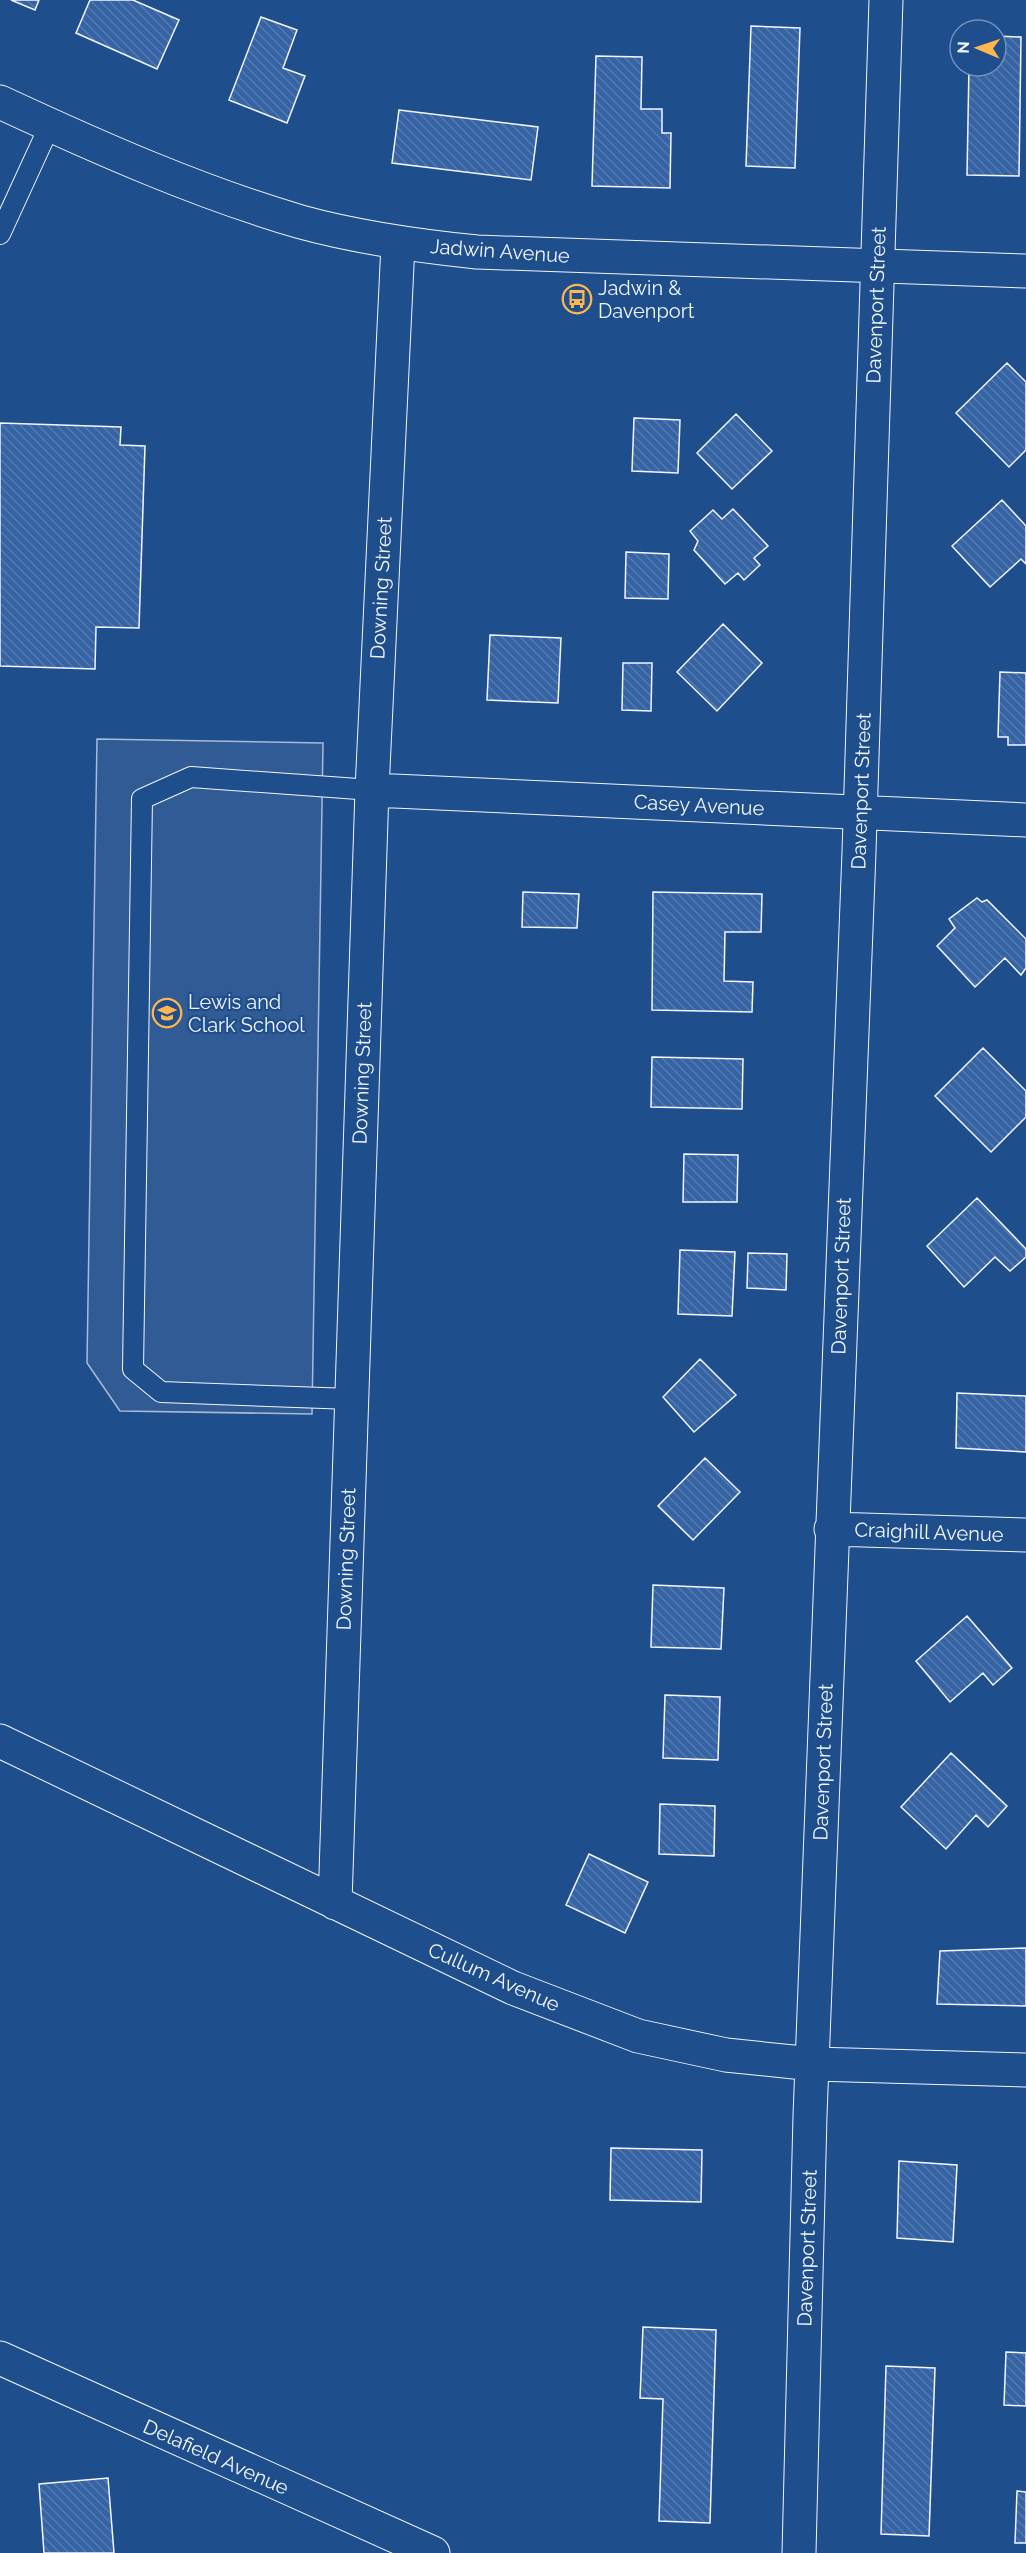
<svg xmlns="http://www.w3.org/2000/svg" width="1026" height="2553" font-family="Raleway,sans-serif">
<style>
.parking{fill:#305b95;stroke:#a8bbd7;stroke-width:1.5}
.building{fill:url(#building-back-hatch);stroke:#f2f6ff;stroke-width:1.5}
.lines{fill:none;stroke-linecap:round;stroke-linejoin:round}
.lane-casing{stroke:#f2f6ff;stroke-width:22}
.street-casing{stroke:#f2f6ff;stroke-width:35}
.secondary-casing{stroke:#f2f6ff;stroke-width:35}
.lane{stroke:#1f4e8c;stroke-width:20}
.street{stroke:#1f4e8c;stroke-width:33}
.secondary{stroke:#1f4e8c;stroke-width:33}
.labels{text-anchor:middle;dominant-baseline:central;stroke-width:4.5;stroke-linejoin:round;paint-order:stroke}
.street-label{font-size:20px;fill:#f2f6ff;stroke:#1f4e8c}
.poi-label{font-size:20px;fill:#f2f6ff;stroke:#1f4e8c;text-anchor:start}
</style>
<defs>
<pattern id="building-back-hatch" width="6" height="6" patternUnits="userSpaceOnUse" patternTransform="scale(1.5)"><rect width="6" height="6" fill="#3563a3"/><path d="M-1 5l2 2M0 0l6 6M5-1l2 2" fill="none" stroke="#537ab1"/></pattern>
</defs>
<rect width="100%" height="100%" fill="#1f4e8c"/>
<path class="parking" d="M97 739 323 743 312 1414 120 1411 87 1363Z"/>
<path class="building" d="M11 0H39L35 10Z
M90 0H133L179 20 157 69 76 33Z
M261 17 297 30 283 68 305 76 287 123 229 100Z
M751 26 800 28 795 168 746 166Z
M996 36 1021 37 1019 176 967 175 969 66H996Z
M596 56 642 57 641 109H662V133H671L670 188 592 186Z
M399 110 538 127 531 180 392 163Z
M1007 363 1026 382V450L1009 467 956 413Z
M736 414 772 451 732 489 697 453Z
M634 418 680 420 678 473 632 471Z
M0 423 121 427 120 445 145 446 139 628 96 627 95 669 0 666Z
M1002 500 1026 526V564L1021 559 990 587 952 546Z
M733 509 768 546 754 558 760 565 744 580 738 573 725 584 694 550 698 541 690 531 713 510 722 519Z
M626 552 669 554 668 599 625 598Z
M723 624 762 663 717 711 677 672Z
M490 635 561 638 558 703 487 700Z
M623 663H652L651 711 622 710Z
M1000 672 1026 673V745H1008V737H998Z
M523 892 579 894 577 928 522 927Z
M653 892 762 894 761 932H725L724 981 753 982 752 1012 652 1010Z
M977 898 982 902 987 900 1026 939V968L1021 975 1005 958 975 987 937 946 955 928 949 919Z
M983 1048 1026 1091V1117L991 1152 935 1096Z
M652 1057 743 1059 742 1109 651 1107Z
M684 1154 738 1155 737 1202H683Z
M977 1198 1026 1249V1257L1010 1271 995 1257 964 1287 927 1246Z
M680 1250 735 1252 732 1316 678 1314Z
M748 1253 787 1254 786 1290 747 1288Z
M700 1359 736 1395 694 1432 663 1397Z
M957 1393 1026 1396V1452L956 1448Z
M705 1458 740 1492 693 1540 658 1506Z
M653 1585 724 1588 721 1649 651 1647Z
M967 1616 1012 1668 993 1685 983 1673 950 1702 916 1661Z
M665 1695 720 1697 718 1760 663 1758Z
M951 1753 1007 1806 988 1827 976 1815 946 1849 901 1807Z
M660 1804 715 1806 714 1856 659 1854Z
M589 1854 648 1882 625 1933 566 1905Z
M1026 1948V2006L937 2004 940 1951Z
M611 2148 702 2150 701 2202 610 2200Z
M899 2161 957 2165 953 2242 897 2238Z
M643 2327 716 2330 710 2523 659 2521 663 2399 640 2398Z
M1006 2352 1026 2353V2406L1004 2405Z
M886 2366 935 2368 929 2536 881 2534Z
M108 2478 114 2553H44L39 2484Z
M1017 2491 1026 2492V2543H1015Z"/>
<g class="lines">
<g class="lane-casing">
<path id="lane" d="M0 234 50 125
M351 1399 161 1392 133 1369 142 799 191 777 372 790"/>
</g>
<g class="street-casing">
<path id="street" d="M372 790 1026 820
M831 1529 1026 1535
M0 1741 513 1988 638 2036 726 2055 813 2064 1026 2070
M335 1903 372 790 398 244
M0 2358 433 2553
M799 2553 810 2116 859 852 886 0"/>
</g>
<g class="secondary-casing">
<path id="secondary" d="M0 102C97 147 198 192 301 222 359 238 418 246 477 252L1026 271"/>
</g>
<use href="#lane" class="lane"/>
<use href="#street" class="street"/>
<use href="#secondary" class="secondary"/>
</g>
<defs>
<g id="bus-ring" transform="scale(1.5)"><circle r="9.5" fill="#1f4e8c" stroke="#ffb74d" stroke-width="1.5"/><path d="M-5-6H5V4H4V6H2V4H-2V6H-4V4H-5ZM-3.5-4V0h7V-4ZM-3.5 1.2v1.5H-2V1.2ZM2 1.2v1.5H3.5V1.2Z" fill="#ffb74d"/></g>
<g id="school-ring" transform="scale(1.5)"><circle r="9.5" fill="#1f4e8c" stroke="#ffb74d" stroke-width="1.5"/><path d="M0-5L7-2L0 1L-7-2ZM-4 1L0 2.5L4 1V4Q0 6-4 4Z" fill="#ffb74d"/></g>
</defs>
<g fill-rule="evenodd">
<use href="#bus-ring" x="577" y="299"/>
<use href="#school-ring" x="167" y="1013"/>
</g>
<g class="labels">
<g class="street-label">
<text transform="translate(500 251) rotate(4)">Jadwin Avenue</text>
<text transform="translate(876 305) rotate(-88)">Davenport Street</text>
<text transform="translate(381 588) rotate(-87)">Downing Street</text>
<text transform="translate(861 791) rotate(-88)">Davenport Street</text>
<text transform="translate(699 805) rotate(3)">Casey Avenue</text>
<text transform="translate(362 1073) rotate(-88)">Downing Street</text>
<text transform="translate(841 1276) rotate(-88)">Davenport Street</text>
<text transform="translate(929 1532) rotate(2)">Craighill Avenue</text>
<text transform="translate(346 1559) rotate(-88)">Downing Street</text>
<text transform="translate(823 1762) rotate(-88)">Davenport Street</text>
<text transform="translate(494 1977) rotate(24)">Cullum Avenue</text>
<text transform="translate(807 2248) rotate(-88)">Davenport Street</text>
<text transform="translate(216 2457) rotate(24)">Delafield Avenue</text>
</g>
<g class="poi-label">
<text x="598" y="288">Jadwin &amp;<tspan x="598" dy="23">Davenport</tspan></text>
<text x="188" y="1002">Lewis and<tspan x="188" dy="23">Clark School</tspan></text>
</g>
</g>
<g transform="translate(978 48) rotate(272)"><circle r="28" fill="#1f4e8c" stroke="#7391ba" stroke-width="1.5"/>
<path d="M0-4.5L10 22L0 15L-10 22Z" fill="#ffb74d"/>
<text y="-9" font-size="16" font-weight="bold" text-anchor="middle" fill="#f2f6ff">N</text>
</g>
</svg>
